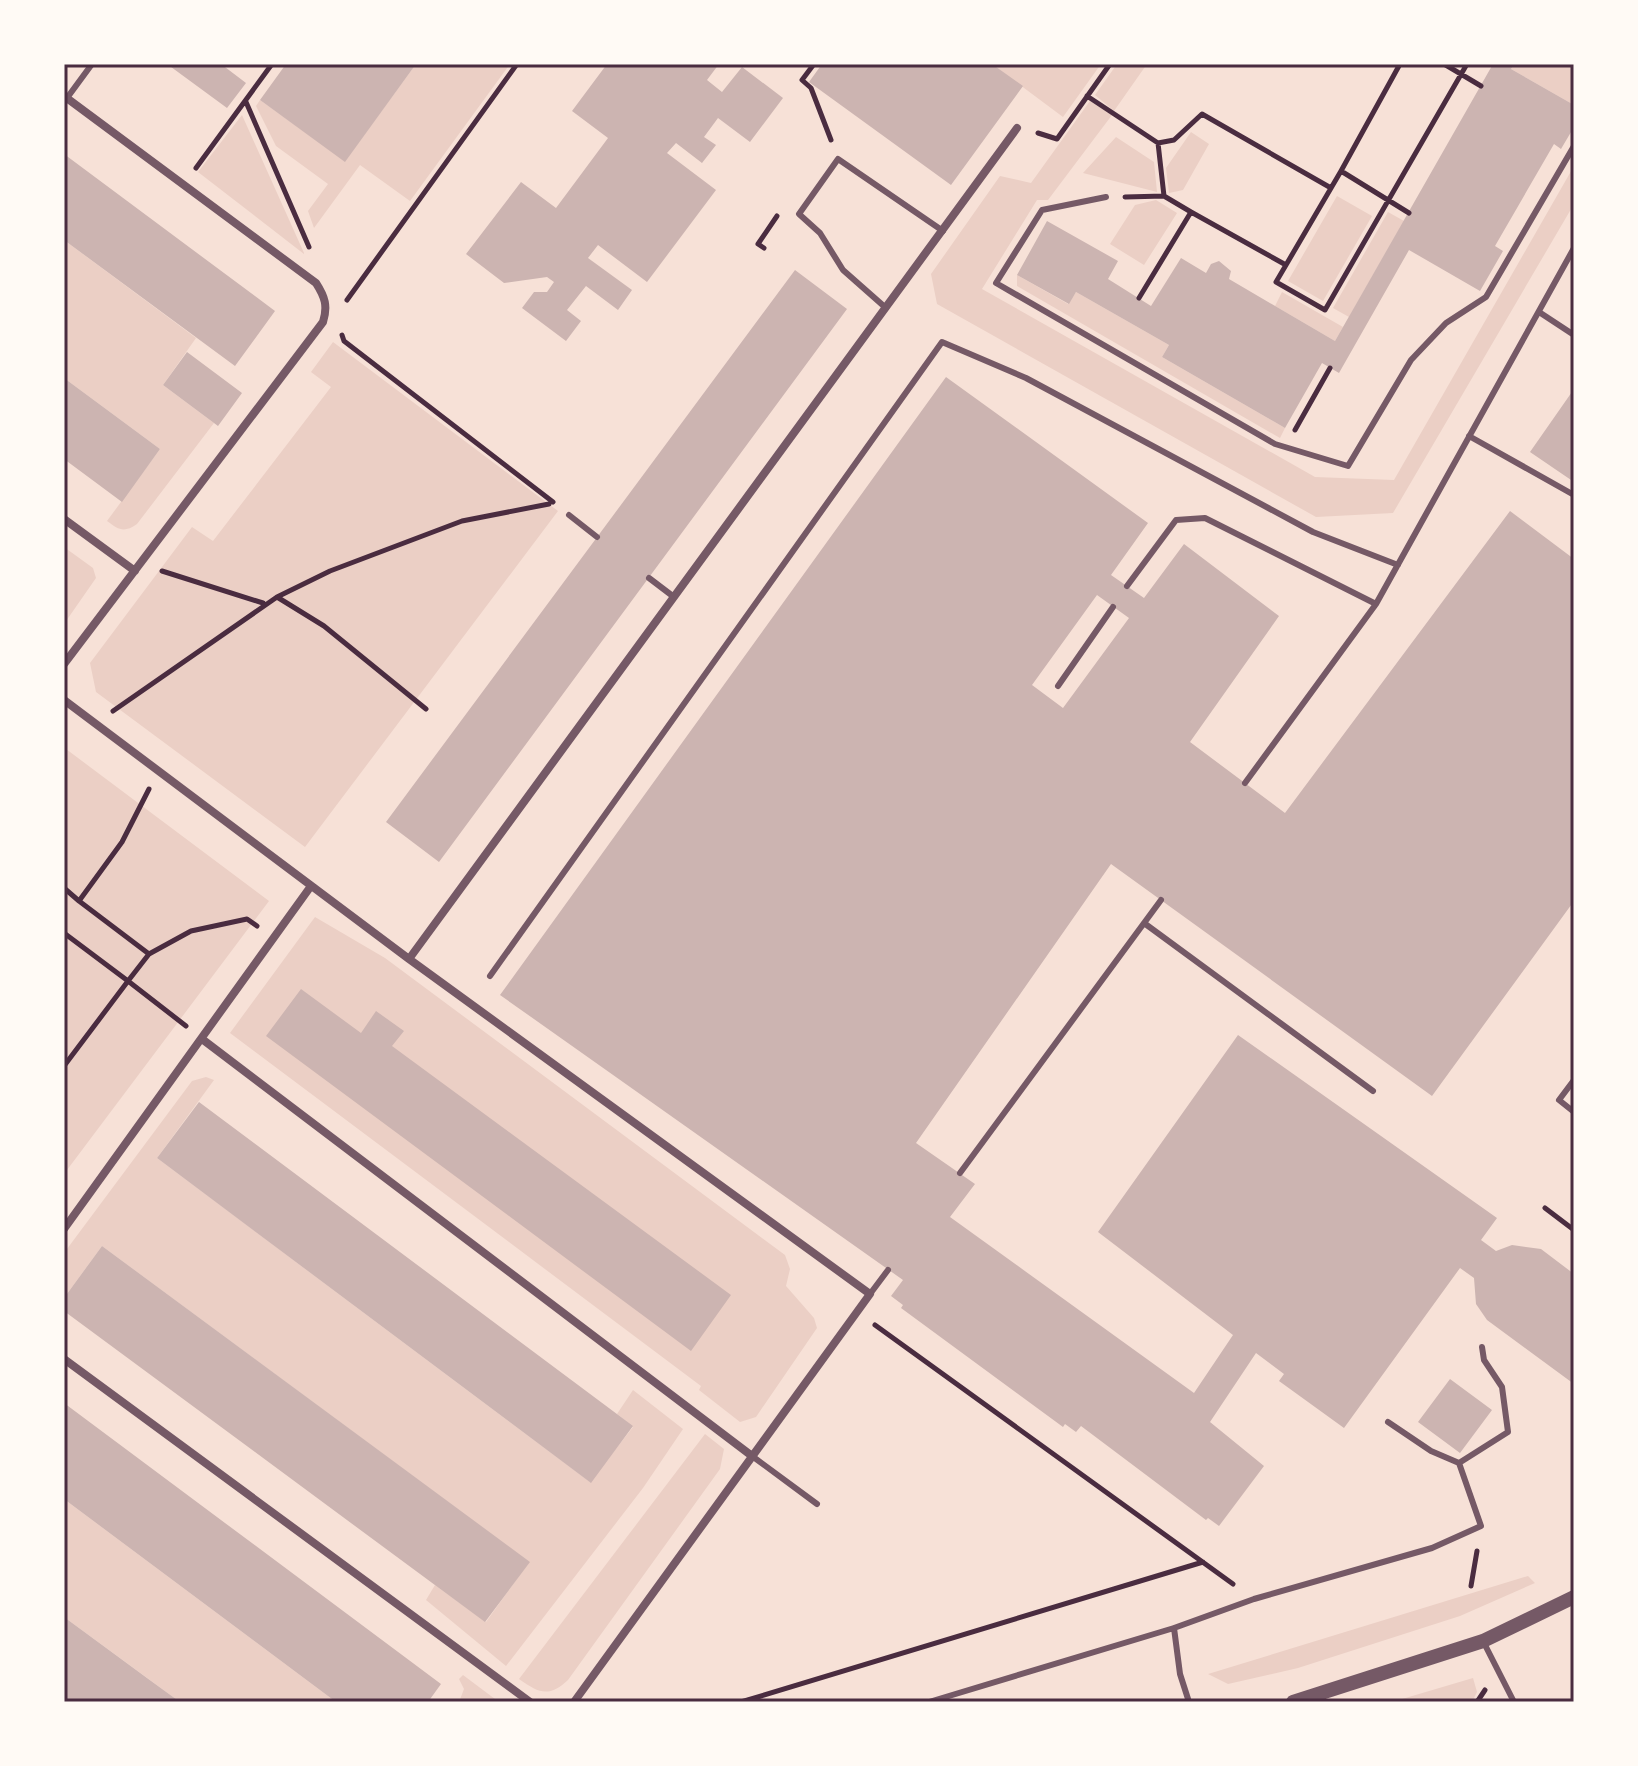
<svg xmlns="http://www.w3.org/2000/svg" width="1638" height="1766" font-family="'Fira Sans',sans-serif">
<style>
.green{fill:#ebcfc5}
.building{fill:#ccb4b1;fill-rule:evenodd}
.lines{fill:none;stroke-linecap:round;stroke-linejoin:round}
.path{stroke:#4a2c40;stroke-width:5}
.service{stroke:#755966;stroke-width:6}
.minor{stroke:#755966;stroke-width:8}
.tertiary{stroke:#755966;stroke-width:14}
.neatline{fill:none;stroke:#4a2c40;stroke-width:3}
</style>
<rect width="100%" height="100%" fill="#f7e1d7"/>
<path class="green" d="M416 64H510L410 201 360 165 314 228 308 211 328 184 276 146 256 106 260 100 345 161Z
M992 64H1101L1063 117Z
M1117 64H1147L1114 111 1095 95Z
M1514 64H1574V105L1511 69Z
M1090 101 1112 115 1048 200H1037L982 289 1315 477 1394 480 1574 166V204L1393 513 1316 517 937 304 931 274 1000 176 1031 183Z
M242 115 304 253V254L198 172Z
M1191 132 1209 144 1183 190 1169 193 1166 168Z
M1116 137 1154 162 1157 192 1083 173Z
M1337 196 1372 216 1323 301 1288 281Z
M1156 200 1177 213 1144 265 1110 244 1135 205Z
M1388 212 1404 221 1349 317 1333 308Z
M64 240 196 338 163 385 214 423 137 524C124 533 119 530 107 521L160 449 64 378Z
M1017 275 1068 304 1076 292 1169 345 1162 357 1285 428 1280 438 1017 286Z
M1282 292 1343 327 1335 341 1275 306Z
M333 342 558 511 305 847 96 692 90 663 192 527 213 541 331 387 311 372Z
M64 547 93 568 96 578 64 624Z
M66 749 269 901 64 1174V752Z
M315 917 385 958 785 1255 790 1269 786 1286 814 1318 817 1328 756 1417 740 1422 699 1390 701 1386 230 1033Z
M206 1077 214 1080 157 1158 590 1482 633 1427 617 1414 633 1390 683 1429 643 1488 506 1666 426 1600 435 1585 486 1622 529 1562 102 1246 64 1298V1253L192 1081Z
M705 1434 724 1449 720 1469 568 1680C549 1698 539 1693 519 1679Z
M64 1499 336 1702H180L64 1617Z
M1528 1576 1535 1583 1460 1616 1298 1668 1228 1684 1208 1674Z
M463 1675 499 1702H459L464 1689 459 1679Z
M1473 1678 1477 1692 1473 1700 1392 1702Z"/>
<path class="building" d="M167 64H221L246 83 227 108Z
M286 64H416L345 162 260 100Z
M607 64H719L707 80 722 92 742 67 783 98 750 142 718 118 704 137 716 145 702 163 676 143 667 153 716 190 647 282 598 245 588 258 632 290 618 310 586 286 567 310 581 321 566 341 522 308 534 292H547L554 282 547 277 504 283 466 254 521 182 556 208 608 138 572 111Z
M822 64H992L1023 86 951 185 809 82Z
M1493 64H1514L1511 69 1574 105V127L1561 149 1554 144 1495 246 1503 251 1480 291 1409 250 1339 373 1322 363 1285 428 1162 357 1169 345 1076 292 1069 304 1017 275 1047 221 1118 261 1108 279 1151 306 1181 258 1206 273 1211 264 1219 261 1231 271 1229 279 1335 341Z
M64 154 275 311 235 366 64 240Z
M795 270 847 309 439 862 386 822Z
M187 352 242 393 218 426 163 385Z
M946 377 1148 523 1111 575 1144 598 1184 544 1279 616 1190 742 1285 813 1510 511 1574 559V901L1432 1096 1111 864 916 1143 975 1184 950 1217 1194 1393 1233 1335 1098 1232 1238 1035 1497 1218 1481 1240 1496 1251 1512 1245 1541 1249 1574 1274V1384L1487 1320 1476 1304 1474 1278 1460 1268 1344 1428 1279 1381 1284 1374 1256 1353 1210 1422 1264 1466 1219 1526 1208 1518 1206 1520 1081 1426 1076 1432 1065 1424 1063 1427 901 1308 903 1305 891 1296 903 1280 500 995ZM1097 595 1129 618 1063 708 1032 685Z
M64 378 160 449 122 502 64 459Z
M1574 389V482L1530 452Z
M301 989 361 1033 376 1011 404 1031 392 1046 731 1295 691 1351 266 1036Z
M199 1102 633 1426 591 1483 157 1158Z
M102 1246 530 1562 485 1622 64 1311V1298Z
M1450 1379 1492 1410 1460 1453 1418 1422Z
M64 1403 441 1684 428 1702H336L64 1499Z
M64 1617 147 1678 180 1702H64Z"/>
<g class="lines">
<path class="path" d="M814 64 802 80 811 88 831 140
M1444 64 1481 86
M1087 96 1158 143 1164 196 1191 212 1139 298
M246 102 309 247
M1038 133 1057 139 1110 64
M1158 143 1174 140 1202 114 1331 188
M196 168 272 64
M1341 171 1400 64
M1125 197 1164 196
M1191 212 1286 265 1341 171 1409 213
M764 248 758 244 777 216
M1286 265 1276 282 1325 310 1467 64
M347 300 517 64
M342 335 344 341 553 502
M1295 430 1330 368
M162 571 263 603
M277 597 330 571 462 521 549 504
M113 711 277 597 324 626 426 709
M64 888 79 901 122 842 149 789
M79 901 149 954 128 981 186 1026
M64 933 128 981 64 1066
M149 954 191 931 247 919 257 926
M1545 1208 1574 1230
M875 1325 1233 1584
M1471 1586 1477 1551
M741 1702 1203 1562
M1477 1702 1485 1690"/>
<path class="service" d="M67 98 92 64
M1106 197 1042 210 996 283 1275 444 1348 466 1411 360 1446 323 1486 297 1574 146
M886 308 843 270 820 233 799 214 838 159 943 231
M1539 312 1574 335
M1469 436 1574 495
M569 515 597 537
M649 578 674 597
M1127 586 1176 520 1205 518 1376 604
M1058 686 1113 607
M1245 783 1376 604 1574 248
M1144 923 1373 1091
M490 976 942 342 1026 378 1313 532 1398 565
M1574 1080 1559 1100 1574 1112
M960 1173 1161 900
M870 1294 888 1270
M1388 1422 1431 1451 1459 1463
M752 1456 817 1504
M1174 1628 1180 1674 1189 1702
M1483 1641 1514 1702
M929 1702 1174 1628 1254 1599 1432 1548 1481 1526 1459 1463 1508 1432 1502 1387 1484 1360 1482 1347"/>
<path class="minor" d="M64 96 316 283C325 297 328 306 323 322L64 664
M64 519 135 571
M64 700 409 959 870 1294 574 1702
M409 959 1017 128
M202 1039 752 1456
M64 1229 311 886
M64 1359 530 1702"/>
<path class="tertiary" d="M1293 1702 1483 1641 1574 1597"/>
</g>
<rect width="1638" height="1766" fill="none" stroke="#fffaf5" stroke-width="132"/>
<rect x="66" y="66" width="1506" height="1634" class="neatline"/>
</svg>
